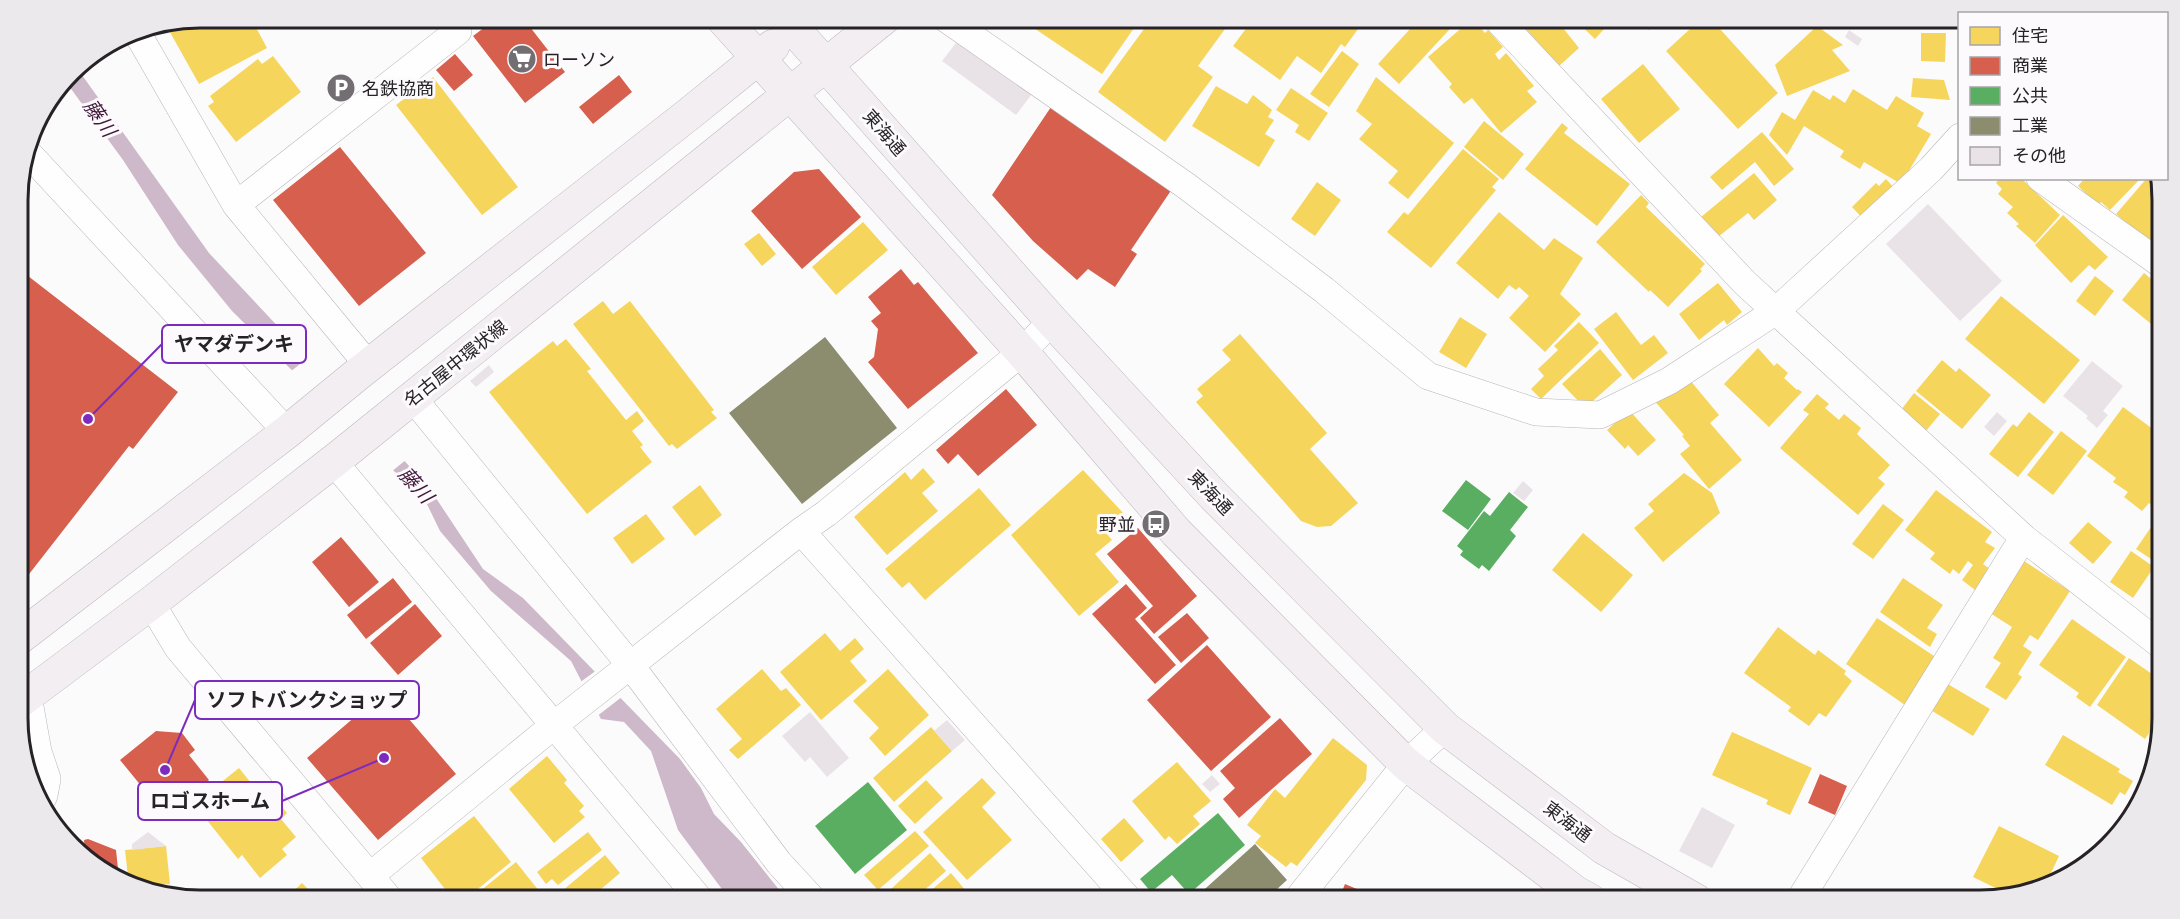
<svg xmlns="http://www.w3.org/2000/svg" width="2180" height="919" font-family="'Playfair Display','Noto Sans JP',serif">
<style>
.water{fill:#ceb9ca}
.pier{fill:#fcfbfc}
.homes{fill:#f6d55c}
.shops{fill:#d6604d}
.public{fill:#5aae61}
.industry{fill:#8c8c6e}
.building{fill:#e9e3e8}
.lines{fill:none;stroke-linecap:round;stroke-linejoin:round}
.street-casing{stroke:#b7b4b6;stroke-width:28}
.secondary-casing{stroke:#b7b4b6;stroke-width:34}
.primary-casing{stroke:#beb6bd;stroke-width:34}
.street{stroke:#fffeff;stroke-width:27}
.secondary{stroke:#fffeff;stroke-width:33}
.primary{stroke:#f2eef2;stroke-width:33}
.labels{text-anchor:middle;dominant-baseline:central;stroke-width:6;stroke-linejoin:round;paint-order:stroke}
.poi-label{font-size:18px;fill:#272226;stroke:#fdfafd;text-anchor:start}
.street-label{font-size:18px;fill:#272226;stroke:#fdfafd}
.water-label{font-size:20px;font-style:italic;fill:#3f1839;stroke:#fdfafd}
.rim{fill:none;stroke:#272226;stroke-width:3}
.leader{fill:none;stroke:#7b2cbf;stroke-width:2}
.callout-dot{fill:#7b2cbf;stroke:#fdfafd;stroke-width:2}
.callout{fill:#fdfafd;stroke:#7b2cbf;stroke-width:2}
.callout-label{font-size:20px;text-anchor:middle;font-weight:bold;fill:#272226}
</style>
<rect width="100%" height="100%" fill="#fcfbfc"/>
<path class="water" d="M77 68 209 253 428 486 483 569 523 598 680 759 701 788 714 814 741 842 788 901 730 900 678 830 651 751 624 722 601 719 571 661 491 591 440 531 424 498 403 480 232 311 178 245 123 160 66 82Z"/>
<path class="pier" d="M310 356 407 459 391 472 290 372Z
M597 670 623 696 596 717 579 683Z"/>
<path class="homes" d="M201 18H251L267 48 199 84 166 25Z
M1019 18H1141L1102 74Z
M1152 18H1233L1198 66 1213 77 1165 142 1098 92Z
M1254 18H1366L1345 47 1341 44 1321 73 1297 56 1280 80 1233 46Z
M1420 18H1460L1399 84 1378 64Z
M1473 18H1479L1482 20 1477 24 1485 33 1488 30 1503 47 1495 54 1499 60 1506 53 1534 86 1527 91 1537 102 1501 133 1472 98 1464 104 1449 87 1452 84 1428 57Z
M1525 18H1551L1553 21 1555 18 1579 48 1559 66 1524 27 1529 23Z
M1573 18H1614L1595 39Z
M1637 18H1661L1649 30Z
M1702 18H1710L1778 93 1738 129 1666 51Z
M1817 26 1843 45 1832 50 1850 71 1787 96 1775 65Z
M1921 33H1946L1945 62 1921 61Z
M1342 51 1359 64 1329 107 1310 94Z
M273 56 301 92 236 142 208 106 214 102 210 96 258 59 262 64Z
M1643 64 1680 109 1639 143 1601 99Z
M433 77 518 187 482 215 396 105Z
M1376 77 1454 143 1408 199 1388 183 1398 171 1359 139 1372 124 1356 111Z
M1913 78 1944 80 1950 100 1911 97Z
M1216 86 1247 104 1253 95 1272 110 1268 117 1274 120 1265 134 1275 140 1259 167 1192 126Z
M1291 88 1328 113 1309 141 1295 132 1299 125 1276 110Z
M1853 89 1887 110 1896 96 1924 113 1917 126 1931 134 1901 184 1864 162 1860 169 1840 157 1844 151 1804 126 1787 155 1769 135 1782 112 1795 120 1813 90 1830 100 1833 95 1845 103Z
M1484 121 1524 154 1503 180 1464 147Z
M1562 123 1568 128 1564 133 1630 184 1597 226 1525 169Z
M1762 132 1794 169 1774 186 1755 162 1722 190 1710 177Z
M1463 149 1499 179 1492 187 1496 190 1431 268 1387 232 1404 212 1408 215Z
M1754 173 1777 200 1754 220 1748 213 1718 237 1701 217Z
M2000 178H2021L2060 215 2035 243 2016 226 2019 224 2007 213 2013 207 1998 194 2002 189 1996 183Z
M2085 178H2138L2139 180 2110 210 2101 202 2098 205 2078 186Z
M2147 178H2160L2161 252 2116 214Z
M1886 179 1897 191 1868 224 1852 207 1876 183 1879 186Z
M1317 182 1341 200 1315 236 1291 219Z
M1641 195 1649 203 1646 207 1705 264 1700 269 1702 271 1668 307 1650 290 1649 292 1596 242Z
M1499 212 1544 250 1554 238 1583 258 1560 294 1581 314 1545 352 1509 318 1529 296 1519 287 1516 290 1509 285 1498 299 1456 263Z
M2063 215 2108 257 2095 270 2089 265 2071 283 2035 245Z
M863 222 888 250 836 295 812 267Z
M759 233 776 254 762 266 744 244Z
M2144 273 2161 287V332L2122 300Z
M2095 276 2114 291 2095 316 2076 301Z
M1718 283 1742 312 1727 325 1724 320 1699 340 1679 314Z
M2001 296 2080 360 2044 404 1965 339Z
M603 301 613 314 630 301 714 410 711 412 717 418 677 449 672 444 669 446 573 324Z
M1616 312 1641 345 1654 335 1668 353 1633 380 1594 329Z
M1460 317 1487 334 1466 368 1439 352Z
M1579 322 1599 343 1541 399 1531 389 1544 376 1538 369 1558 350 1554 346Z
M1240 334 1327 433 1310 449 1358 503 1331 526 1317 527 1301 521 1196 402 1203 396 1197 389 1231 360 1222 350Z
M566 339 591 369 587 371 626 420 637 411 644 421 632 431 643 445 640 447 652 462 587 514 489 392 553 341 557 346Z
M1758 348 1774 366 1777 363 1788 373 1784 378 1797 390 1798 389 1802 392 1769 427 1724 384Z
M1600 349 1622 375 1585 408 1562 384Z
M1942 360 1956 372 1959 368 1991 395 1962 429 1916 391Z
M1684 373 1719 415 1710 423 1742 460 1709 489 1680 454 1690 446 1682 436 1684 435 1653 399Z
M1914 393 1940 414 1926 431 1901 410Z
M1817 394 1829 404 1825 408 1839 420 1844 414 1861 428 1857 434 1890 465 1878 478 1885 484 1858 515 1780 448 1809 414 1803 410Z
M2123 407 2161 435V512L2149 503 2142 511 2124 497 2128 492 2113 482 2116 478 2087 456Z
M1629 410 1656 440 1638 456 1628 445 1625 449 1607 430Z
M2029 412 2054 432 2018 477 1989 454 2013 424 2017 427Z
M2061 431 2087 451 2053 495 2027 475Z
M923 468 935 482 922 493 938 511 887 555 854 517 905 472 911 480Z
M1083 470 1126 516 1107 534 1112 540 1095 554 1119 582 1079 616 1011 535Z
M1684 473 1712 493 1720 513 1663 562 1634 528 1654 511 1648 504Z
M700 485 722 515 695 536 672 507Z
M979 488 1011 525 925 600 909 582 902 588 885 569Z
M1936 490 1992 532 1985 542 1995 548 1983 564 1994 572 1979 593 1962 580 1973 565 1968 561 1959 574 1953 569 1950 574 1930 559 1935 553 1905 530Z
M1883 504 1904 520 1873 559 1852 544Z
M646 514 665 539 632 564 613 538Z
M2158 517 2161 519 2160 565 2136 549Z
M2088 522 2112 542 2093 564 2069 543Z
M1583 533 1633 575 1601 612 1552 570Z
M2131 551 2154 567 2133 598 2110 582Z
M2024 561 2070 591 2038 640 2030 635 2023 646 2032 652 2018 674 2022 677 2006 700 1985 687 2001 663 1993 658 2012 627 1990 613Z
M1903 578 1943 605 1927 628 1937 634 1930 647 1880 612Z
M1877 618 1937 658 1905 705 1846 664Z
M2072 619 2126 657 2090 707 2076 697 2079 693 2039 665Z
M1778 627 1815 655 1818 650 1846 671 1844 674 1852 681 1826 717 1819 713 1809 726 1788 711 1791 707 1744 673Z
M825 633 840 651 855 638 864 649 850 661 867 681 821 720 780 672Z
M2129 658 2162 681V714L2145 739 2097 705Z
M762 669 781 691 786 688 801 705 738 759 729 750 742 739 716 709Z
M888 669 929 715 885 756 869 738 879 728 853 701Z
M1946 683 1990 709 1973 736 1929 709Z
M931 727 952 751 894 802 873 778Z
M1732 732 1812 768 1790 815 1766 804 1768 800 1712 775Z
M2063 735 2120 769 2118 772 2133 781 2125 795 2120 792 2112 805 2045 765Z
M1333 738 1367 765 1366 780 1297 866 1291 862 1286 867 1255 843 1261 836 1247 825 1275 789 1285 798Z
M547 756 567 780 564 783 584 806 579 811 585 817 554 843 509 789Z
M1177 762 1211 801 1193 816 1200 824 1177 844 1169 836 1165 840 1132 801Z
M239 768 255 788 262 782 287 813 281 819 296 837 282 849 287 855 260 878 242 855 238 859 194 804Z
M982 778 996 793 982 807 1012 840 967 880 923 832Z
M926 780 943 798 915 824 898 806Z
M474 816 511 862 463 901H454L421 858Z
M1124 818 1144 841 1121 862 1101 839Z
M1999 826 2059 856 2044 888 2012 896 1973 877Z
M915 831 929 846 878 890 864 875Z
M588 832 602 850 558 885 552 879 546 884 537 872Z
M166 846 170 884 134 888 129 886 125 850Z
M930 853 946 871 912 901H902L891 889Z
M605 855 620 873 587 901H559L556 896Z
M516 862 547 901H486L479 892Z
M951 873 966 891 955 901H919Z
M302 883 320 901H283Z
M1525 889 1535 898 1537 895 1544 901H1481L1489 891 1498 898 1503 893 1509 898 1517 890 1521 893Z"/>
<path class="shops" d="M317 18H336L325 27Z
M497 18H523L565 72 525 103 473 36Z
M455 54 473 75 454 91 436 70Z
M619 75 632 92 593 124 579 107Z
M1051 107 1172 189 1131 250 1137 254 1115 287 1088 269 1077 280 1033 241 992 195Z
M340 147 426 253 359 306 273 200Z
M819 169 861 217 802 269 751 211 794 172Z
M19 269 178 392 133 449 129 446 19 587Z
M901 269 914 285 918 282 978 353 908 409 868 362 874 357 878 329 871 321 881 313 868 297Z
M1006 389 1037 425 978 476 958 454 948 464 936 450Z
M1138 528 1197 596 1154 634 1140 618 1153 606 1107 554Z
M341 537 379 582 349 607 312 562Z
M393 578 412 602 366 639 347 615Z
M1126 584 1147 608 1135 619 1176 665 1155 684 1092 614Z
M415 604 442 636 398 675 370 643Z
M1187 613 1209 638 1181 663 1158 637Z
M1207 645 1271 717 1211 771 1147 700Z
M385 691 456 774 378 840 307 758Z
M1280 718 1312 754 1239 818 1223 799 1235 788 1220 771Z
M156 731 182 733 195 750 189 755 209 780 165 815 120 760Z
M1820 774 1847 786 1835 815 1808 803Z
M88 839 116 850 119 878 85 852 84 840Z
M1345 884 1385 901H1338Z"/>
<path class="public" d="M1466 480 1491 499 1468 530 1442 511Z
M1509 492 1528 507 1510 530 1516 536 1489 571 1482 565 1479 569 1460 555 1463 551 1457 546 1484 511 1490 516Z
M868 782 907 830 855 874 815 826Z
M1218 813 1245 845 1189 894 1172 875 1151 892 1140 879Z"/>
<path class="industry" d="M825 337 897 428 802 504 729 413Z
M1255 844 1287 880 1264 901H1201L1197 896Z"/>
<path class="building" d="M1849 30 1862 39 1858 46 1845 37Z
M959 39 1032 94 1016 115 942 61Z
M1928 204 2002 281 1960 321 1886 244Z
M2092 361 2123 386 2103 411 2108 415 2097 428 2086 418 2088 416 2063 396Z
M489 365 494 372 476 387 470 381Z
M1997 412 2007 421 1994 436 1984 427Z
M1523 481 1533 490 1524 501 1513 493Z
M810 712 849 758 827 777 810 757 805 762 782 736Z
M947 720 965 740 952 751 934 731Z
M1212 775 1220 784 1210 792 1202 784Z
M1702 807 1735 825 1712 868 1679 851Z
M148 832 166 846 132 850V844Z"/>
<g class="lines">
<g class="street-casing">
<path id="street" d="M945 18 1185 185 1324 290 1428 376 1536 412 1600 415 1669 381 1776 311 1931 169 1960 137
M1496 18 1745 283 2025 539 2162 646
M136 31 236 205 369 366
M28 153 287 432
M2040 178 2161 264
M236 205 458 31 447 18
M412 397 631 666 779 863 814 901
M333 461 701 901
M801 531 1130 901
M151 603 178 648 391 901
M370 876 553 726 801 531 827 513 1022 352 1052 321
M1296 901 1406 764 1445 728
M1799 901 2015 551 2025 539"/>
</g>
<g class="secondary-casing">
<path id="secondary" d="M25 696 35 752 44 779 41 795"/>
</g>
<g class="primary-casing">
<path id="primary" d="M722 18 1022 352 1176 532 1406 764 1575 892 1591 901
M784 18 1052 321 1214 496 1445 728 1604 848 1697 901
M19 638 287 432 359 373 689 114 773 46
M20 701 151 603 339 457 884 18"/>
</g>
<use href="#street" class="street"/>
<use href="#secondary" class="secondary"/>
<use href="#primary" class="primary"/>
</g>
<defs>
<g id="supermarket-disc" transform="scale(1.5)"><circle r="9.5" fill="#726e71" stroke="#fdfafd"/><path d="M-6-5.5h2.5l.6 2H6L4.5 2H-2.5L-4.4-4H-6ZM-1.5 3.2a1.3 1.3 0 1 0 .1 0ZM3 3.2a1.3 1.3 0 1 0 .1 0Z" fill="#fff"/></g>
<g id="parking-disc" transform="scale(1.5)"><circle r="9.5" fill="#726e71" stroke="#fdfafd"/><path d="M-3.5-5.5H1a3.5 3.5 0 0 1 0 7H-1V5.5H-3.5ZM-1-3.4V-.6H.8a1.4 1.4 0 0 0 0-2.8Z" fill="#fff"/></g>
<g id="bus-disc" transform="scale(1.5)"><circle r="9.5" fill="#726e71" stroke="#fdfafd"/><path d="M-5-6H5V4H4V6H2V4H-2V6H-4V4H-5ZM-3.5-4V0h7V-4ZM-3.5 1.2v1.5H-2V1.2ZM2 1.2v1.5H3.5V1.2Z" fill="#fff"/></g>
</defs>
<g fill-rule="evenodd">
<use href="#supermarket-disc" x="522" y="59"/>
<use href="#parking-disc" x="341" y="88"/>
<use href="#bus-disc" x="1156" y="524"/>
</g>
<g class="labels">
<g class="poi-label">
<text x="543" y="59">ローソン</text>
<text x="362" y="88">名鉄協商</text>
<text x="1135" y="524" text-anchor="end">野並</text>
</g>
<g class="street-label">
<text transform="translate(885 132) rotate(49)">東海通</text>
<text transform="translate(455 363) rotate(-39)">名古屋中環状線</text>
<text transform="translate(1211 492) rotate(46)">東海通</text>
<text transform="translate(1568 821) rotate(37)">東海通</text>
</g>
<g class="water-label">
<text transform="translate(101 117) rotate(55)">藤川</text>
<text transform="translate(417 484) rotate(48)">藤川</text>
</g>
</g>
<path d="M0 0H2180V919H0ZM200 28H1980A172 172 0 0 1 2152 200V718A172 172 0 0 1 1980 890H200A172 172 0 0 1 28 718V200A172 172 0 0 1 200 28Z" fill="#ece9ec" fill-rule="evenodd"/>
<path class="rim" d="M200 28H1980A172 172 0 0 1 2152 200V718A172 172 0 0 1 1980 890H200A172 172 0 0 1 28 718V200A172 172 0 0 1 200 28Z"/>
<path class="leader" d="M88 419L162 344M165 770L195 700M384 758L282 801"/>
<g class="callout-dot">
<circle cx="88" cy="419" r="6"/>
<circle cx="165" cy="770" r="6"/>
<circle cx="384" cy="758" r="6"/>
</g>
<g class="callout">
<rect x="162" y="325" width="144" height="38" rx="6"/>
<rect x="195" y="681" width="224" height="38" rx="6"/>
<rect x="138" y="782" width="144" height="38" rx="6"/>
</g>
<g class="callout-label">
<text x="234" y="351">ヤマダデンキ</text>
<text x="307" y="707">ソフトバンクショップ</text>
<text x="210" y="808">ロゴスホーム</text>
</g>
<rect x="1958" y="12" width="210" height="168" fill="#fdfafd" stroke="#a7a4a7" stroke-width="1.5"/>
<rect x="1970" y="27" width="30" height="18" fill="#f6d55c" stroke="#a7a4a7" stroke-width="1.5"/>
<text x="2012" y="42" font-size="18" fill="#272226">住宅</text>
<rect x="1970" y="57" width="30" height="18" fill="#d6604d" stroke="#a7a4a7" stroke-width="1.5"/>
<text x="2012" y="72" font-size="18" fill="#272226">商業</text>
<rect x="1970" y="87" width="30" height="18" fill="#5aae61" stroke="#a7a4a7" stroke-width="1.5"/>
<text x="2012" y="102" font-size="18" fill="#272226">公共</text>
<rect x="1970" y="117" width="30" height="18" fill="#8c8c6e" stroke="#a7a4a7" stroke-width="1.5"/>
<text x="2012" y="132" font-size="18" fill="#272226">工業</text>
<rect x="1970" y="147" width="30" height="18" fill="#e9e3e8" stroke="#a7a4a7" stroke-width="1.5"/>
<text x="2012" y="162" font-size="18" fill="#272226">その他</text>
</svg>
